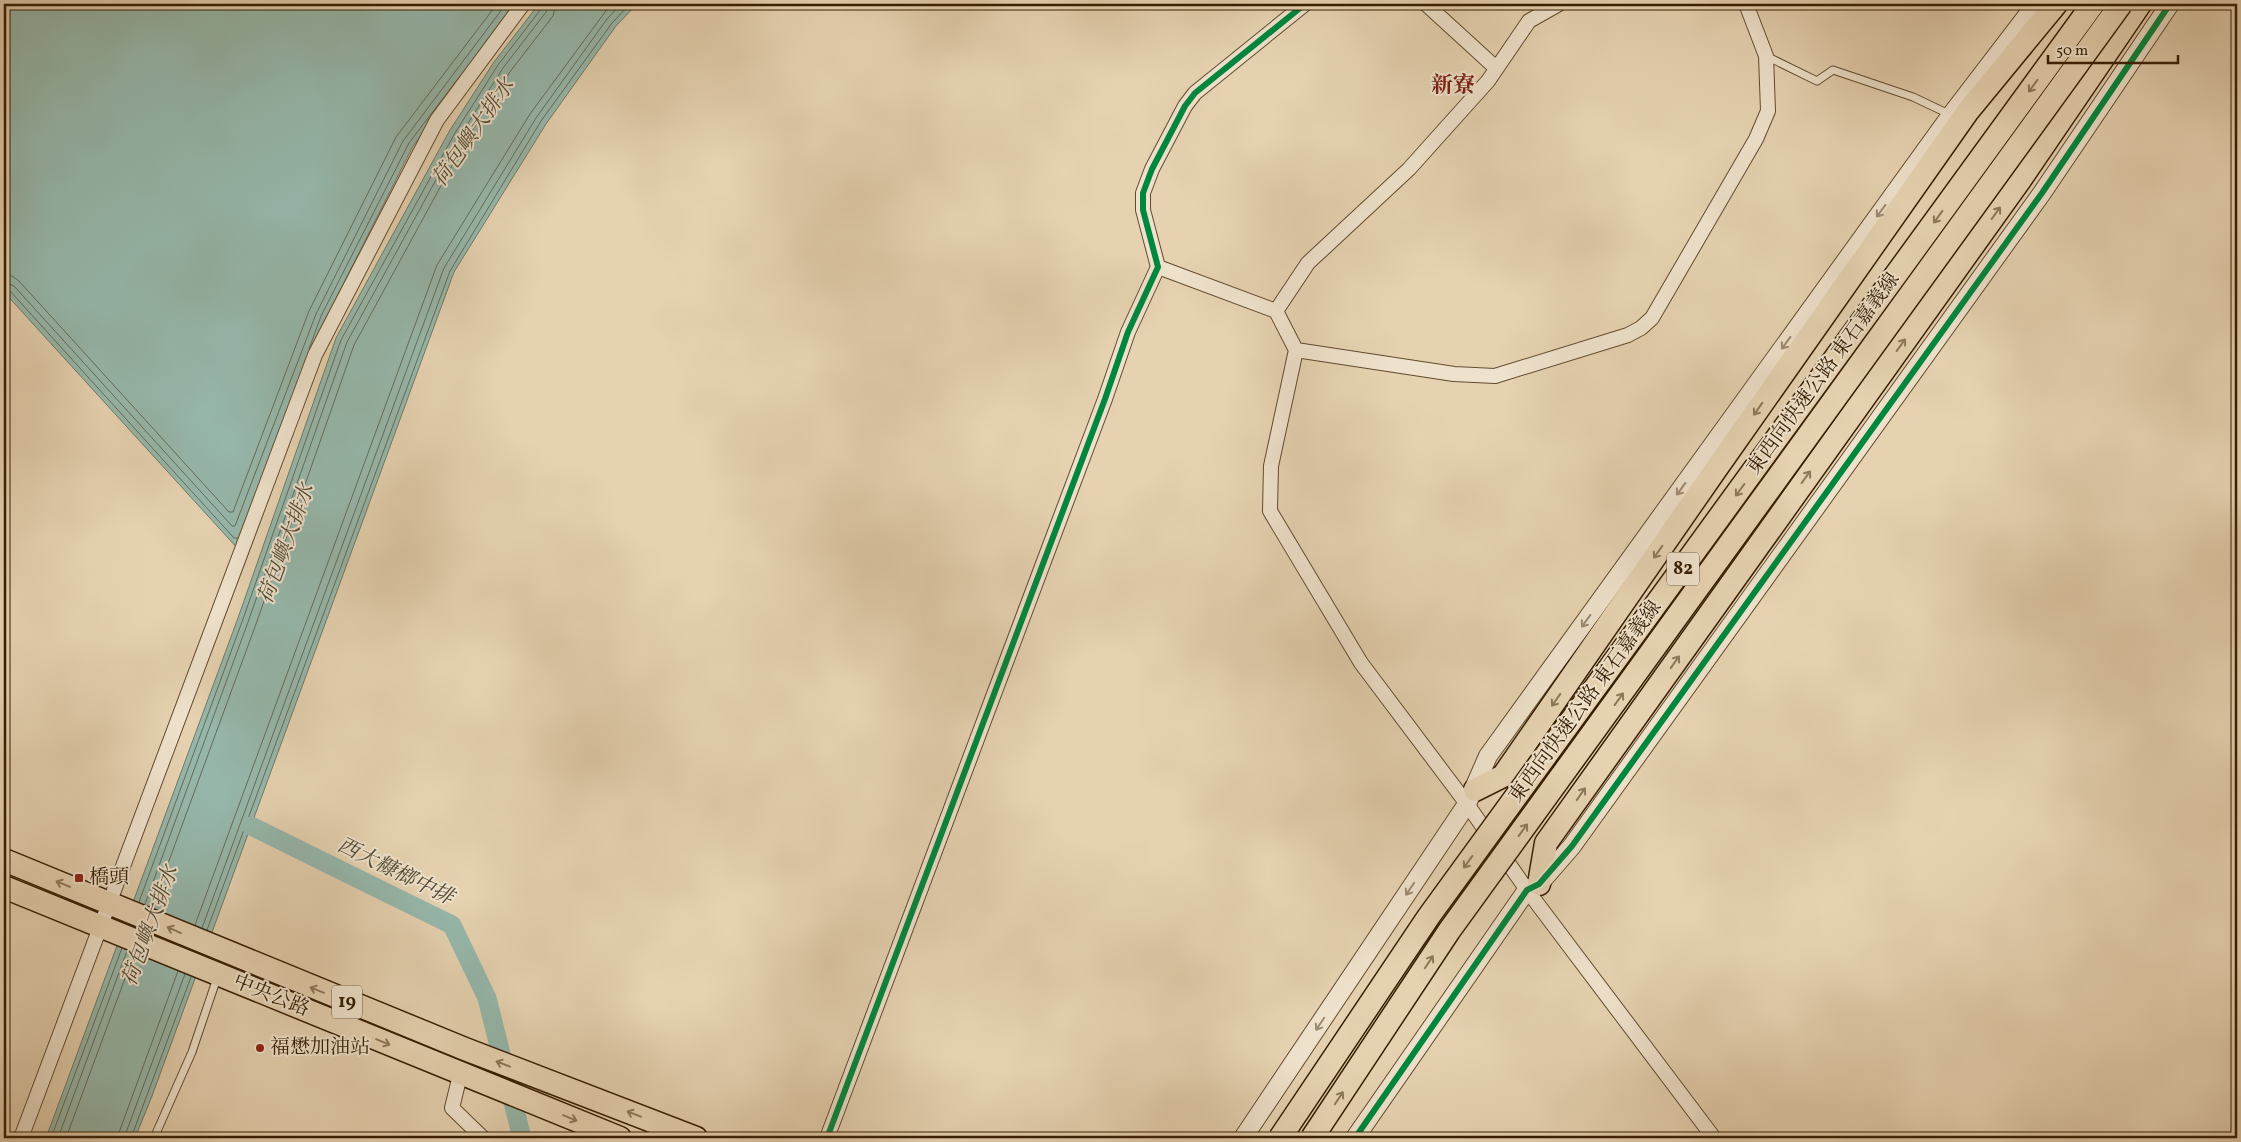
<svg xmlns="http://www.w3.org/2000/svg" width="2241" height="1142" font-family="Vollkorn,'Noto Serif TC',serif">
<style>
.water{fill:#96b8ac;stroke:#707a68}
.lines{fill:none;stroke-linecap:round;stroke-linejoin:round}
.shore{stroke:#666b58;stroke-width:1}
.canal{stroke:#96b8ac;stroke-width:19}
.service-casing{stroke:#624b2e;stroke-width:9}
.minor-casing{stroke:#624b2e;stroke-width:16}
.tertiary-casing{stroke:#624b2e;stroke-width:20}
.primary-casing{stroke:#361e03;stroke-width:25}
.trunk-casing{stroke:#361e03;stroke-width:25}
.service{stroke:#efe2cc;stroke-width:7}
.minor{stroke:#efe2cc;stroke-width:14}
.tertiary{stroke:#efe2cc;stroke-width:18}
.primary{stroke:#e6d2b1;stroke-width:22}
.trunk{stroke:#e6d2b1;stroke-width:22}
.trunk-bridge-casing{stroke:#361e03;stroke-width:25;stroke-linecap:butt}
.trunk-bridge{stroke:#e6d2b1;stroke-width:22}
.cycleway-casing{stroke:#efe2cc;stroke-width:9}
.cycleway{stroke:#00873e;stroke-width:6}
.oneway{stroke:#8e785a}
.oneway2{stroke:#9c8a72}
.poi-dot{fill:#8f2418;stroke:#efe2cc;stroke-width:2}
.labels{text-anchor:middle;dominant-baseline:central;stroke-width:4;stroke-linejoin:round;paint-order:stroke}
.shield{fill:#efe2cc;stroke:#6e593f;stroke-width:1}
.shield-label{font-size:19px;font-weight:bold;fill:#361e03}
.street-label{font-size:20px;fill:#361e03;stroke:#efe2cc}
.poi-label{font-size:20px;fill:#361e03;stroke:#efe2cc;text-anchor:start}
.water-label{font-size:21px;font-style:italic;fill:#534c36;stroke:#efe2cc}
.quarter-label{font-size:22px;font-weight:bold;fill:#7a1f14;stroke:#efe2cc}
</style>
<rect width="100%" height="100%" fill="#e6d2b1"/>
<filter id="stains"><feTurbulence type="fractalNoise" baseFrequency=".004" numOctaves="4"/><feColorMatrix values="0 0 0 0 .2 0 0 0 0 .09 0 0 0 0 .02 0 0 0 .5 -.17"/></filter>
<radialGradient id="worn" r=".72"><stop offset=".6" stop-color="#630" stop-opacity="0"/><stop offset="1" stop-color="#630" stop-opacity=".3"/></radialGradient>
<path class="water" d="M4 4H521L413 146 326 318 239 550 4 292Z
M539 4H637L616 26 546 124 454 272 152 1096 135 1138H46L238 618 336 338 450 130 494 62Z"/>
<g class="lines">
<path class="shore" d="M4 275 12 276 19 281 229 512H233L309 311 396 137 497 4
M4 282 14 286 232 526H235L316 314 403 141 506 4
M4 289 10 291 234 538H238
M309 349 321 316 409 143 460 76
M139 902 243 619 341 340 455 133 498 65 541 9 542 4
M145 904 248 622 347 342 460 136 503 68 546 12 549 4
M152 907 256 624 354 345 466 140 509 73 553 16 556 4
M195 925 437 265 530 114 611 4
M202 928 444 268 536 118 607 19 621 4
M207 930 450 271 541 121 612 23 630 4
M51 1138 122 948
M58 1138 127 951
M66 1138 134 954
M117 1138 178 971
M124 1138 185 974
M131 1138 191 977"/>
<path class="canal" d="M251 826 452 925 487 998 522 1138"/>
<g class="service-casing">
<path id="service" d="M1766 56 1817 81 1833 70 1913 97 1951 115
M154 1138 192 1052 217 978"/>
</g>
<g class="minor-casing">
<path id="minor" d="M1426 4 1496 68
M1158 267 1276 311 1296 350 1454 374 1495 376 1628 335 1641 328 1652 318 1756 139 1768 111 1766 56 1746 4
M1276 311 1308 263 1409 169 1488 81 1529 21 1559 4
M1296 350 1271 466 1270 511 1361 663 1467 804 1527 890 1714 1138
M460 1075 452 1108 483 1138
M21 1138 315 355 437 120 523 4
M827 1138 1105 399 1128 332 1158 267 1143 210V193L1152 169 1185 106 1195 93 1305 4"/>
</g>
<g class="tertiary-casing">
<path id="tertiary" d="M1243 1138 1467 804 1488 756 1951 115 2036 4
M1355 1138 1527 890 1539 884 1572 846 2042 193 2170 4"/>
</g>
<g class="primary-casing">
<path id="primary" d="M4 860 465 1049 696 1138
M4 887 620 1138"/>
</g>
<g class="trunk-casing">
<path id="trunk" d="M1475 790 1503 776 1716 469 1968 111 2056 4
M1539 884 1546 843 2020 180 2140 4"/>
</g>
<use href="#service" class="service"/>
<use href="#minor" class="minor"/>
<use href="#tertiary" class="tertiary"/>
<use href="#primary" class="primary"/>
<use href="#trunk" class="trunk"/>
<g class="trunk-bridge-casing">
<path id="trunk-bridge" d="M1280 1138 1429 916 2093 4
M1312 1138 1449 931 2121 4"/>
</g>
<use href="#trunk-bridge" class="trunk-bridge"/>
<g class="cycleway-casing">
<path id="cycleway" d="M827 1138 1105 399 1128 332 1158 267 1143 210V193L1152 169 1185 106 1195 93 1305 4
M1355 1138 1527 890 1539 884 1572 846 2042 193 2170 4"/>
</g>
<use href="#cycleway" class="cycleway"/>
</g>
<defs><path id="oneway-shaft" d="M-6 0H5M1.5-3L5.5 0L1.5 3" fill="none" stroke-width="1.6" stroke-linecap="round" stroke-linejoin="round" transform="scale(1.25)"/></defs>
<g class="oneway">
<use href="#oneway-shaft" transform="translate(2033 86) rotate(126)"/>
<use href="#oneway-shaft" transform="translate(1996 213) rotate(-54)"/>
<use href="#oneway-shaft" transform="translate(1938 217) rotate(126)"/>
<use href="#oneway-shaft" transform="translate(1901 345) rotate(-54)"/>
<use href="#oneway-shaft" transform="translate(1758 409) rotate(125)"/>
<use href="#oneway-shaft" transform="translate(1806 477) rotate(-54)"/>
<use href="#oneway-shaft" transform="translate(1740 490) rotate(126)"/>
<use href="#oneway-shaft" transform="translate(1658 552) rotate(125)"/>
<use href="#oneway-shaft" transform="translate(1675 662) rotate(-55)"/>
<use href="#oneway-shaft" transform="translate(1619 699) rotate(-54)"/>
<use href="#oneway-shaft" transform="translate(1556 700) rotate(125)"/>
<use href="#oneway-shaft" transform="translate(1581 794) rotate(-55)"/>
<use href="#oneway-shaft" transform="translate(1523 830) rotate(-54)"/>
<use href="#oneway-shaft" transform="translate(1468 862) rotate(126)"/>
<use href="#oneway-shaft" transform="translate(63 884) rotate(-158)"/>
<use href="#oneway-shaft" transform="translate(174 930) rotate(-156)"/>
<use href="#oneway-shaft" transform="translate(1429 962) rotate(-56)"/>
<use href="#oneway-shaft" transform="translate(317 990) rotate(-158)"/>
<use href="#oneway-shaft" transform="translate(383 1042) rotate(23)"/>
<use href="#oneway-shaft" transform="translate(503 1064) rotate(-159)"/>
<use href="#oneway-shaft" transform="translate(1339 1098) rotate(-56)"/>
<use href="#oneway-shaft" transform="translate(634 1114) rotate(-159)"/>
<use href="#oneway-shaft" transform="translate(570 1118) rotate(22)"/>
</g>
<g class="oneway2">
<use href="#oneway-shaft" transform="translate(1881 211) rotate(126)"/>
<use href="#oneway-shaft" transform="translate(1786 343) rotate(126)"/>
<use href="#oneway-shaft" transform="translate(1681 489) rotate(126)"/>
<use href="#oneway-shaft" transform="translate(1586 621) rotate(126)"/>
<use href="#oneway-shaft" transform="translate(1410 889) rotate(124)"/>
<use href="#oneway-shaft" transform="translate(1320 1024) rotate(124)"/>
</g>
<g class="poi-dot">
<rect x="74" y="873" width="10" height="10" rx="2.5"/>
<circle cx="260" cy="1048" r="5"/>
</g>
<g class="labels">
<g class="shield">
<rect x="1667" y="552.5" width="32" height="33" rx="4"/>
<rect x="332" y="985.5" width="30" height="33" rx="4"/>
</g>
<g class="shield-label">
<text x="1683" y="569">82</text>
<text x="347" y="1002">19</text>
</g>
<g class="street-label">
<text transform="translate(1824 374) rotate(-54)">東西向快速公路 東石嘉義線</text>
<text transform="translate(1586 702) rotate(-54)">東西向快速公路 東石嘉義線</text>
<text transform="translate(271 996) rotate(22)">中央公路</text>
</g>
<g class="poi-label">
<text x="89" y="878">橋頭</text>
<text x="270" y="1048">福懋加油站</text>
</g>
<g class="water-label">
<text transform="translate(474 133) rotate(-55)">荷包嶼大排水</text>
<text transform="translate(287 544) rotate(-70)">荷包嶼大排水</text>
<text transform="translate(395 872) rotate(26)">西大糠榔中排</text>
<text transform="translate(151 926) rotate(-70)">荷包嶼大排水</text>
</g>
<g class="quarter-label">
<text x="1453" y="86">新寮</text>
</g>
</g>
<rect width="2241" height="1142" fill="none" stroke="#e6d2b1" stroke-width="20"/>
<rect x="5" y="5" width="2231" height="1132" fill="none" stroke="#361e03" stroke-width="2.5"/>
<rect x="10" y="10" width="2221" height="1122" fill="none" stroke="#361e03"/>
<path d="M2048 55v8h130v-8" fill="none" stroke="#361e03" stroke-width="2.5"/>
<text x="2056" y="55" font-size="15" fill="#361e03" stroke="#efe2cc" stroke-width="4" paint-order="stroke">50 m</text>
<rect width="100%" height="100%" filter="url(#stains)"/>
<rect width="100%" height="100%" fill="url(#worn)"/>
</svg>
